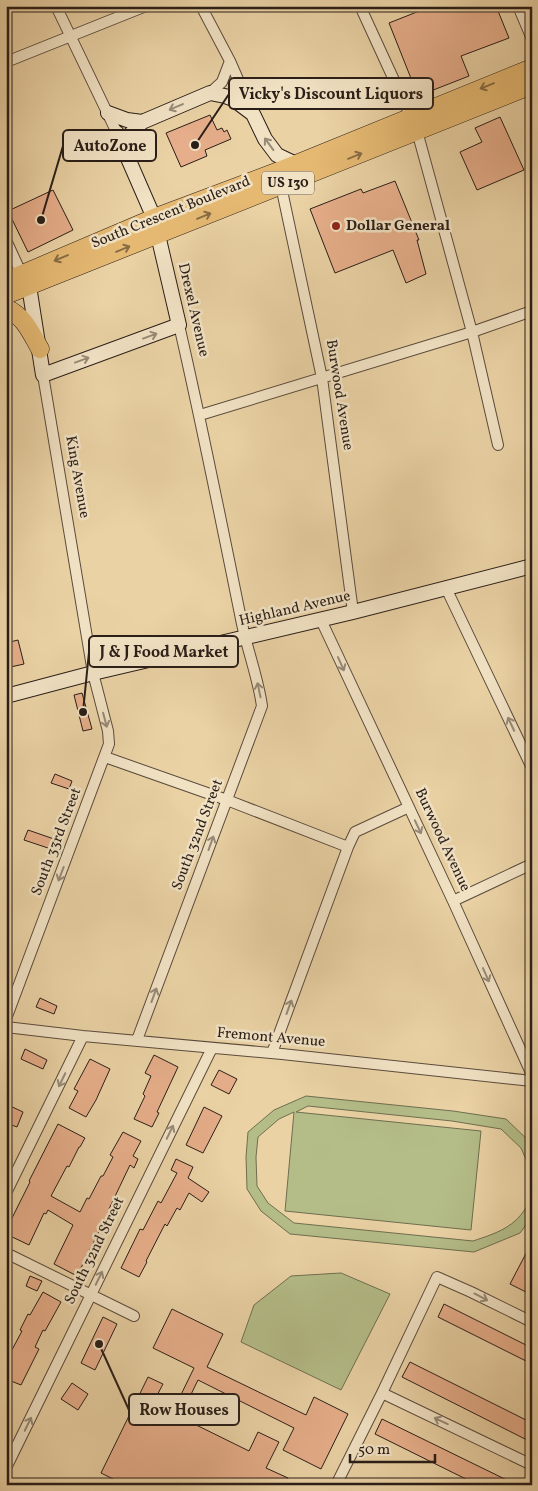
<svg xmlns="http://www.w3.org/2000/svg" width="538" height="1491" font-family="Vollkorn,serif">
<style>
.green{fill:#b4bd88;stroke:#6f6e50}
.building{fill:#e6ae8a;stroke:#2a1e18}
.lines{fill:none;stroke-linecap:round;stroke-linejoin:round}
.street-casing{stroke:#5a4b3b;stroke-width:12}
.secondary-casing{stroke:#2a1e18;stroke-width:16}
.highway-casing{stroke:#2a1e18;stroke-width:19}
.street{stroke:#f1e2c4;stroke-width:10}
.secondary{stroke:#f1e2c4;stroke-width:14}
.highway{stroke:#e5b972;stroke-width:18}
.oneway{stroke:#886c45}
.oneway2{stroke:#978a77}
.poi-dot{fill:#8f2418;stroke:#f1e2c4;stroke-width:2}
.labels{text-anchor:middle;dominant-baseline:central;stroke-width:5;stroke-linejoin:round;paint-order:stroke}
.shield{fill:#f1e2c4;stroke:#66594c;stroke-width:1}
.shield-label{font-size:14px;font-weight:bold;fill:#2a1e18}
.street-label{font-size:15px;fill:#2a1e18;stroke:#f1e2c4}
.poi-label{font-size:15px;font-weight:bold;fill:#2a1e18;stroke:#f1e2c4;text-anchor:start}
.leader{fill:none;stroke:#2a1e18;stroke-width:2}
.callout-dot{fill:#2a1e18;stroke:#f1e2c4;stroke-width:2}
.callout{fill:#f1e2c4;stroke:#2a1e18;stroke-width:2}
.callout-label{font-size:16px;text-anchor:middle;font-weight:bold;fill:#2a1e18}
</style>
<rect width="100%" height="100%" fill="#ead2a5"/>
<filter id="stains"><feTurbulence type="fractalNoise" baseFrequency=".004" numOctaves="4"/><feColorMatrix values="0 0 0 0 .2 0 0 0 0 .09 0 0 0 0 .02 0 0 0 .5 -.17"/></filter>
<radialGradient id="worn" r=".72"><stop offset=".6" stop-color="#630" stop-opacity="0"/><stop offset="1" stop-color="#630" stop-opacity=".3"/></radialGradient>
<path class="green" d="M306 1096 453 1111 506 1119 530 1142 532 1147V1173L521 1148 501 1129 452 1121 308 1106 296 1112 481 1131 471 1230 285 1211 294 1112 279 1119 258 1137 256 1157 257 1186 268 1203 294 1223 473 1241C497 1233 516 1227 528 1204 532 1198 531 1187 532 1180V1217L520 1233 474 1252 290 1234 261 1211 247 1189 246 1157 248 1132 274 1110Z
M341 1273 390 1294 341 1390 241 1342 254 1305 291 1276Z"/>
<path class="building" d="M432 6H496L509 38 461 56 469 76 418 96 389 23Z
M210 115 217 130 222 128 224 132 227 130 231 139 205 150 207 156 181 167 166 133Z
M500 117 524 170 477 190 460 152 482 142 475 128Z
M395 181 419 240H417L426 274 406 283 393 250 335 273 310 209 361 189 363 193Z
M53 190 73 230 28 252 8 211Z
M18 640 24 664 6 668V643Z
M82 693 92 729 83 731 74 695Z
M55 774 72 781 69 789 51 783Z
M28 830 54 839 51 849 24 840Z
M40 998 57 1006 54 1014 36 1007Z
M25 1049 47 1060 43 1069 21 1059Z
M154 1055 178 1067 157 1112 159 1113 152 1127 134 1119 145 1096 143 1094 151 1076 145 1073Z
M90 1059 110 1069 96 1100 86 1117 69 1108 78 1091 74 1089Z
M219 1070 237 1079 229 1094 211 1085Z
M6 1104 23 1112 17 1127 6 1123Z
M204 1107 222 1116 203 1153 186 1145Z
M58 1124 85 1138 80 1147H79L69 1167 67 1166 51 1196 80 1212 87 1198 89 1199 101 1176H103L113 1157 110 1155 123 1132 141 1141 133 1156 138 1159 134 1168 130 1165 109 1209H110L77 1276 54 1264 73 1225 48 1210 46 1214 44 1213 29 1245 6 1234V1230L30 1182 29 1181Z
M176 1159 193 1167 188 1178 209 1192 202 1202 189 1193 180 1210 177 1208 167 1226 165 1224 146 1261 147 1262 139 1277 121 1268 140 1229 143 1230 158 1201 161 1203 177 1173 171 1170Z
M532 1242V1295L510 1284Z
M30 1276 42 1281 37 1291 26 1286Z
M43 1292 61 1302 45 1331 43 1330 35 1347 39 1349 21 1385 6 1379V1361L22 1331 20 1330 28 1314 30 1315Z
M444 1304 532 1348V1364L438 1317Z
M172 1309 223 1334 207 1367 306 1415 314 1397 348 1414 321 1469 283 1450 294 1428 198 1380 180 1417 249 1451 258 1432 279 1442 266 1468 288 1478 285 1485H125L101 1473 148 1377 163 1384 153 1403 172 1413 194 1368 153 1348Z
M103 1317 117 1324 95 1370 81 1363Z
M410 1362 532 1423V1436L529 1441 402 1377Z
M72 1383 88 1394 78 1410 61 1399Z
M382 1419 517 1485H478L375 1434Z"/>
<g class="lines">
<g class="street-casing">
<path id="street" d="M56 6 117 133
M201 6 230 61 253 114
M360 6 411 117
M518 6 532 39
M6 62 146 6
M210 93 222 82 230 61
M417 131 472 332 498 445
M281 186 322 378 353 612
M6 240 22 275
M200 415 472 332 532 311
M446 588 532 768
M321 620 453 901 532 1075
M105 757 227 800 348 847
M453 901 532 864
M6 1019 109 744 108 731 93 673 43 375
M6 1027 83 1036 282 1054 532 1081
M137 1040 262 706C258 678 248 652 242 624 222 525 202 425 179 325
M272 1053 348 847 355 832 409 807
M6 1193 83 1036
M6 1253 134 1316
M382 1393 532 1465
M6 1468 212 1048
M336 1485 382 1393 437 1277 471 1292 532 1322"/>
</g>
<g class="secondary-casing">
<path id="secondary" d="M108 113 127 120 142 122
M123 146 128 137 142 122 210 93 225 96 233 99 253 114 265 139 277 155 296 164
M29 286 43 375 179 325 154 218 117 133
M6 696 93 673 353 612 532 566"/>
</g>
<g class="highway-casing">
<path id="highway" d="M6 281 154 218 279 171 532 68
M6 295 532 85
M6 308C24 316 31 333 40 349"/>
</g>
<use href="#street" class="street"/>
<use href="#secondary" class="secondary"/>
<use href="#highway" class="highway"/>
</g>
<defs><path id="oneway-shaft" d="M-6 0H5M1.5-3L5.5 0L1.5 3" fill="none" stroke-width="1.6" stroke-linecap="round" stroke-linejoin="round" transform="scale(1.25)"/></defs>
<g class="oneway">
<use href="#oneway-shaft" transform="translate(487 86) rotate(158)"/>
<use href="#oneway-shaft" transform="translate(355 156) rotate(-22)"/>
<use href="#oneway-shaft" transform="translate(204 216) rotate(-22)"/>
<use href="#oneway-shaft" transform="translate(123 249) rotate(-22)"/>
<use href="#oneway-shaft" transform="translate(61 258) rotate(157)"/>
</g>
<g class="oneway2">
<use href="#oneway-shaft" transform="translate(176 107) rotate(157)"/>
<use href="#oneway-shaft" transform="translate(269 144) rotate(-126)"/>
<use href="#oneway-shaft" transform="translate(150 336) rotate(-20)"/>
<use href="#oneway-shaft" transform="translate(82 360) rotate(-20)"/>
<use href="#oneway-shaft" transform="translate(341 664) rotate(66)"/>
<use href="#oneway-shaft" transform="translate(259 690) rotate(-102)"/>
<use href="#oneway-shaft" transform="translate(105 720) rotate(75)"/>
<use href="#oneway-shaft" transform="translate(511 724) rotate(-115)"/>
<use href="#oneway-shaft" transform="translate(418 827) rotate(65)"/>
<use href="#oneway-shaft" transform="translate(211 843) rotate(-70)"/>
<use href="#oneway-shaft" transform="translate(61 874) rotate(111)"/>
<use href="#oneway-shaft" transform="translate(486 975) rotate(66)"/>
<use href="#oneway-shaft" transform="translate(154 995) rotate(-70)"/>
<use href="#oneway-shaft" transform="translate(289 1007) rotate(-70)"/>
<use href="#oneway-shaft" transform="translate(62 1080) rotate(116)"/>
<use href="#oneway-shaft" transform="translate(170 1132) rotate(-64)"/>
<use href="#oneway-shaft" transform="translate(99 1278) rotate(-64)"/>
<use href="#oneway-shaft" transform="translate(481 1297) rotate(28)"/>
<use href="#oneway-shaft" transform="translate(441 1421) rotate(-155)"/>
<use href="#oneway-shaft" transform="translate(28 1424) rotate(-64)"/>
</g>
<circle class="poi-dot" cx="336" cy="226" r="5"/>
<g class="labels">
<rect class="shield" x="262" y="171.5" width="52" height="23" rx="4"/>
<g class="shield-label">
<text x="288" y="183">US 130</text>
</g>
<g class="street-label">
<text transform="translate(171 213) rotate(-22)">South Crescent Boulevard</text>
<text transform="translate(193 310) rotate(77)">Drexel Avenue</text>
<text transform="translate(339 395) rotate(81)">Burwood Avenue</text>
<text transform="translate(77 477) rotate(80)">King Avenue</text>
<text transform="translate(295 609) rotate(-13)">Highland Avenue</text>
<text transform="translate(198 835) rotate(-69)">South 32nd Street</text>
<text transform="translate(442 840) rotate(65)">Burwood Avenue</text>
<text transform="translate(57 842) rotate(-69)">South 33rd Street</text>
<text transform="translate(271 1038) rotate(5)">Fremont Avenue</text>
<text transform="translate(95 1251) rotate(-64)">South 32nd Street</text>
</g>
<g class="poi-label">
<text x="346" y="226">Dollar General</text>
</g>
</g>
<path class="leader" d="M195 145L229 94M41 220L63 146M83 712L89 652M99 1344L129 1410"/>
<g class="callout-dot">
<circle cx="195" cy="145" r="5"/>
<circle cx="41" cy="220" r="5"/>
<circle cx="83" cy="712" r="5"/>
<circle cx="99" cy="1344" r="5"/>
</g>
<g class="callout">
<rect x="229" y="78" width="204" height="31" rx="5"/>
<rect x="63" y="130" width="93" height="31" rx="5"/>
<rect x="89" y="636" width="149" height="31" rx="5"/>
<rect x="129" y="1394" width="110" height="31" rx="5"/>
</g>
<g class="callout-label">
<text x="331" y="99">Vicky's Discount Liquors</text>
<text x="110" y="151">AutoZone</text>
<text x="164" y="657">J &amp; J Food Market</text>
<text x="184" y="1415">Row Houses</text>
</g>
<rect width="538" height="1491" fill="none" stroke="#ead2a5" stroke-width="25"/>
<rect x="8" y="8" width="523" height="1476" fill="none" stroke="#2a1e18" stroke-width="2.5"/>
<rect x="12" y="12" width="513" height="1466" fill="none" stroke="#2a1e18"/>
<path d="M350 1454v8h85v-8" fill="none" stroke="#2a1e18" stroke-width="2.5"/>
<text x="358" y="1454" font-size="15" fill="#2a1e18" stroke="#f1e2c4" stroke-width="4" paint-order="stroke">50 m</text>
<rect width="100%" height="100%" filter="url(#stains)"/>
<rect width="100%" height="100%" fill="url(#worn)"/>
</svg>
